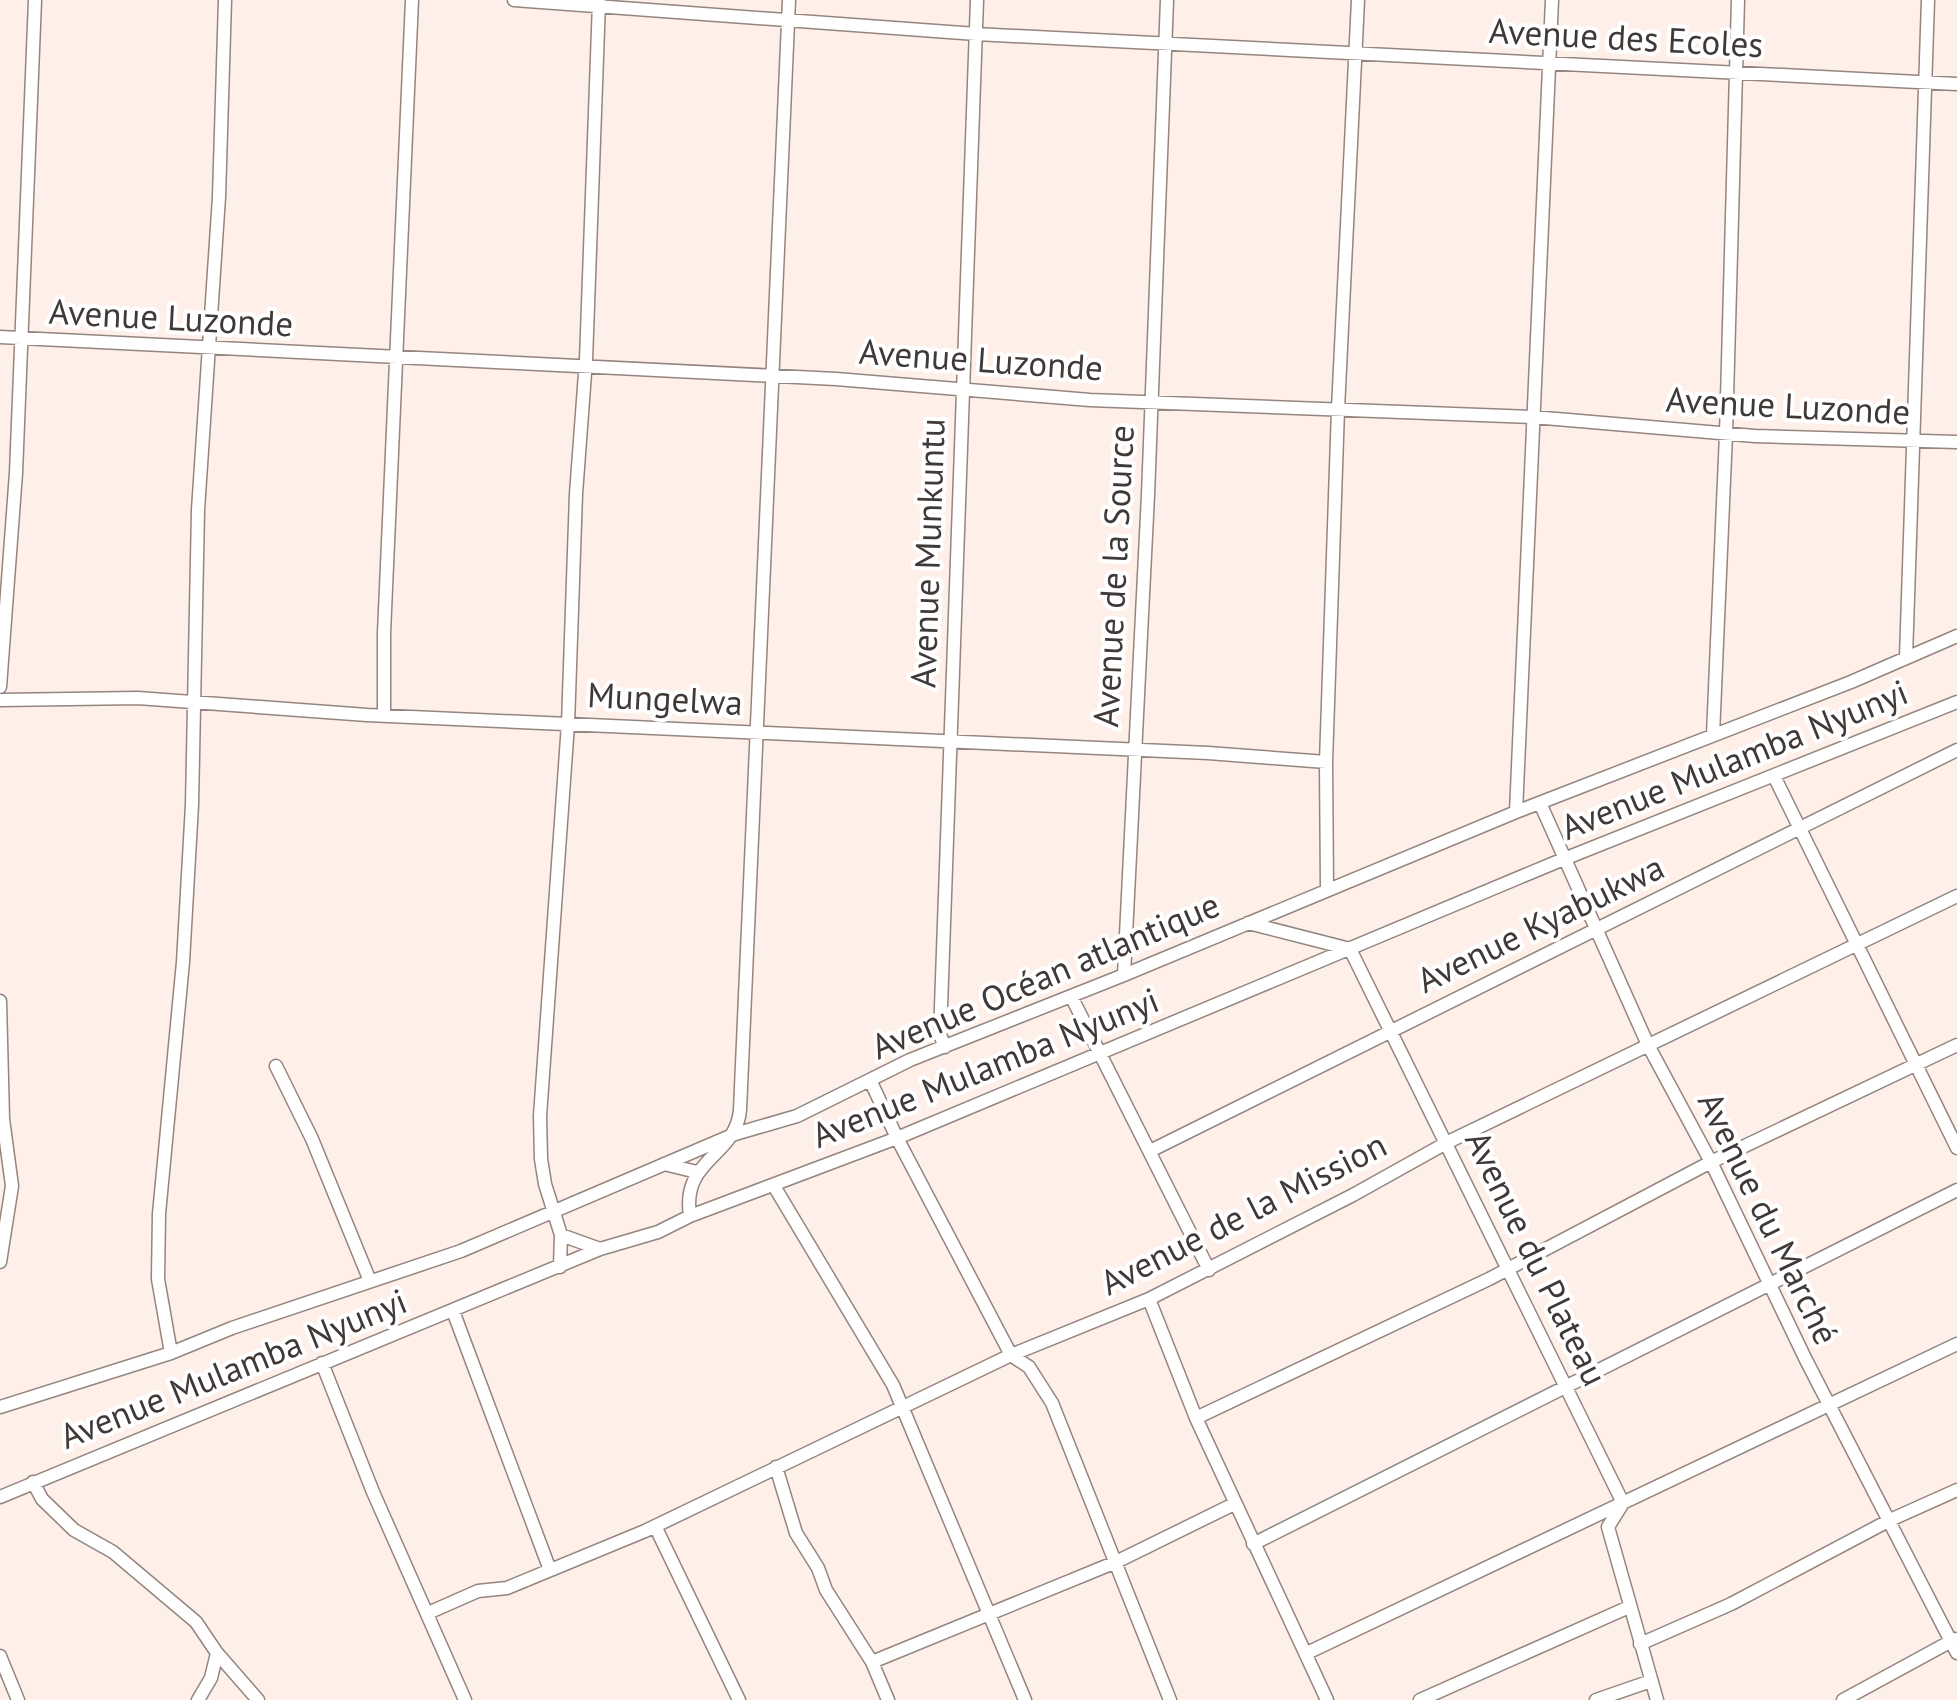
<svg xmlns="http://www.w3.org/2000/svg" width="1957" height="1700" font-family="'PT Sans',sans-serif">
<style>
.lines{fill:none;stroke-linecap:round;stroke-linejoin:round}
.minor-casing{stroke:#93857f;stroke-width:15}
.minor{stroke:#fff;stroke-width:12}
.labels{text-anchor:middle;dominant-baseline:central;stroke-width:8;stroke-linejoin:round;paint-order:stroke}
.street-label{font-size:35px;fill:#3f3937;stroke:#fff}
</style>
<rect width="100%" height="100%" fill="#feefe8"/>
<g class="lines">
<g class="minor-casing">
<path id="minor" d="M514 0 976 34 1957 84
M0 337 836 379 1090 400 1533 417 1755 436 1957 442
M1906 657 1928 0
M0 687 16 473 35 0
M0 700 138 698 367 715 1208 753 1326 762
M384 714V633L412 0
M1713 735 1726 434 1738 0
M1774 776 1957 1148
M1540 803 1648 1045 1711 1162 1805 1358 1957 1653
M1516 812 1552 0
M1327 889 1326 762 1338 409 1358 0
M1248 923 1350 949 1623 1503 1608 1527 1657 1700
M1124 975 1148 495 1167 0
M1071 996 1209 1270
M0 1001 3 1119 12 1186 0 1262
M945 1047 940 1035 977 0
M276 1066 312 1139 370 1281
M871 1082 897 1138 1011 1355 1029 1367 1052 1403 1170 1700
M1150 1151 1957 750
M664 1164 697 1172
M774 1186 893 1385 1025 1700
M690 1216C681 1158 736 1157 740 1110L789 0
M561 1235 600 1249
M560 1267 561 1235 545 1184 541 1159 540 1116 568 724 576 494 586 360 599 2
M1149 1299 1196 1418 1327 1700
M453 1311 550 1570
M171 1353 158 1279 159 1214 183 962 192 805 198 510 219 197 225 0
M322 1363 373 1492 465 1700
M0 1407 171 1353 232 1328 461 1251 735 1134 797 1116 910 1060 1124 975 1516 812 1851 682 1957 636
M1196 1418 1489 1279 1711 1162 1957 1045
M776 1467 796 1533 818 1568 826 1590 872 1662 888 1700
M33 1482 42 1499 74 1530 113 1552 196 1622 217 1653 258 1700
M0 1497 600 1249 658 1232 690 1216 897 1138 1554 863 1957 702
M655 1526 739 1700
M1253 1544 1957 1190
M428 1613 478 1591 507 1588 645 1531 1011 1355 1149 1299 1353 1195 1448 1142 1957 896
M1640 1644 1731 1604 1890 1520 1957 1490
M1307 1653 1957 1344
M0 1656 18 1700
M872 1662 1116 1562 1234 1504
M198 1700 211 1678 217 1653
M1420 1700 1629 1607
M1596 1700 1651 1681
M1843 1700 1955 1639"/>
</g>
<use href="#minor" class="minor"/>
</g>
<g class="labels">
<g class="street-label">
<text transform="translate(1626 37) rotate(3)">Avenue des Ecoles</text>
<text transform="translate(171 317) rotate(3)">Avenue Luzonde</text>
<text transform="translate(981 359) rotate(4)">Avenue Luzonde</text>
<text transform="translate(1788 405) rotate(3)">Avenue Luzonde</text>
<text transform="translate(927 553) rotate(-88)">Avenue Munkuntu</text>
<text transform="translate(1113 576) rotate(-87)">Avenue de la Source</text>
<text transform="translate(665 698) rotate(3)">Mungelwa</text>
<text transform="translate(1734 759) rotate(-22)">Avenue Mulamba Nyunyi</text>
<text transform="translate(1540 923) rotate(-26)">Avenue Kyabukwa</text>
<text transform="translate(1045 975) rotate(-23)">Avenue Océan atlantique</text>
<text transform="translate(985 1067) rotate(-22)">Avenue Mulamba Nyunyi</text>
<text transform="translate(1243 1213) rotate(-27)">Avenue de la Mission</text>
<text transform="translate(1769 1218) rotate(64)">Avenue du Marché</text>
<text transform="translate(1537 1258) rotate(64)">Avenue du Plateau</text>
<text transform="translate(233 1368) rotate(-22)">Avenue Mulamba Nyunyi</text>
</g>
</g>
</svg>
